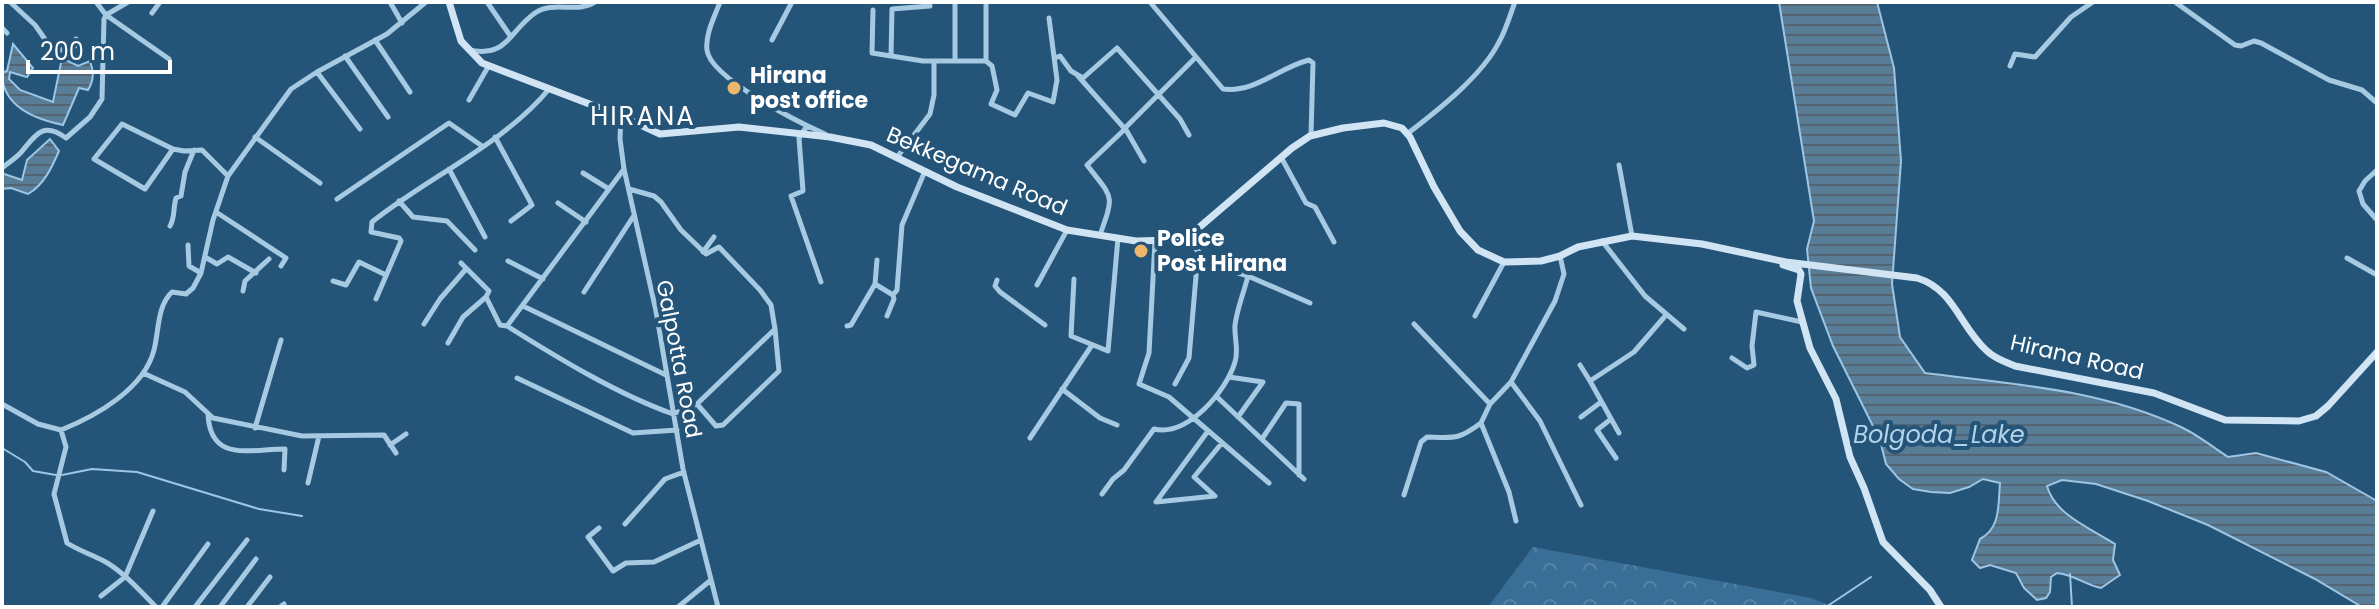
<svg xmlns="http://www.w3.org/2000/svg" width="2379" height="609" font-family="Poppins,sans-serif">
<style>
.forest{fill:url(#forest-crowns)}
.water{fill:url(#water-rules);stroke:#9cc6e4;stroke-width:2}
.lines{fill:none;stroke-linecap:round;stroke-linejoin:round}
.stream{stroke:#9cc6e4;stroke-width:2}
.street{stroke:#a7cae3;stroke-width:5}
.secondary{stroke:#d0e4f4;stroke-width:7}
.poi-dot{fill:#ecb76c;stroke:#255479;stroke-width:3}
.labels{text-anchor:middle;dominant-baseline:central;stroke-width:8;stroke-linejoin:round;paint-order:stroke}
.poi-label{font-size:22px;font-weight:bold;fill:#fff;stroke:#255479;text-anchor:start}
.street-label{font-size:22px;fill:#fff;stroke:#255479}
.water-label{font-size:24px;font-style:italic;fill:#b2d4eb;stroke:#255479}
.quarter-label{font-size:26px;letter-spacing:2px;fill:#fff;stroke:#255479}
</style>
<defs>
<pattern id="forest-crowns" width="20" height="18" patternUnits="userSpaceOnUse" patternTransform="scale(2)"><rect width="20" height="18" fill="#396e96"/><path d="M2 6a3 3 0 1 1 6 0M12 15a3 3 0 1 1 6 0" fill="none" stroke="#5784a6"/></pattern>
<pattern id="water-rules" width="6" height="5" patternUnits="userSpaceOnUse" patternTransform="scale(2)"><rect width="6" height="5" fill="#5a7d97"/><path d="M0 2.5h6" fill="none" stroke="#536472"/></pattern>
</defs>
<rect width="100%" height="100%" fill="#255479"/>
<path class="forest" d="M1533 547 1811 598 1834 607H1488Z"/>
<path class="water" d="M1779 2H1877L1894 68 1901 161 1892 284 1900 337 1925 373C2011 384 2101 389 2181 427 2198 435 2213 447 2228 457L2256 453 2326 472 2377 501V607H2362L2315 579 2208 525 2148 501 2096 484 2062 480 2047 486C2055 515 2090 528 2115 544L2113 560 2120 575 2101 588C2085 585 2073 574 2057 573L2051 577 2050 592 2046 598 2037 600 2024 588 2016 573 1990 565 1980 568 1972 560 1980 539C2001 528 1998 505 2000 483L1983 479 1969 487 1950 493 1931 492 1913 489 1899 479 1886 464 1880 440 1833 346 1811 288 1807 249 1814 221Z
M13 44 33 68 27 77 10 72 9 79 20 90 53 102 62 58 78 66 90 61C94 72 94 80 88 90L79 88 63 125C34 119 2 106 2 73L7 71Z
M50 139 59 151C52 167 44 185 28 194L11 188 2 189V176L4 174 22 180 27 160Z"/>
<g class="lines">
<path class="stream" d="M2 448 25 462 33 471 56 475
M62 475 92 469 137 472 259 509 302 516
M2070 574 2072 607
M1826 607 1871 577"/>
<path class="street" d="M10 2 35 25 54 52 75 46 76 39
M96 2 106 15 169 59
M390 2 402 23
M487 2 511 37
M720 2C715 16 705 34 707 50 710 78 800 123 825 134
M1150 2 1223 89C1255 93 1278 68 1309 60L1313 63 1311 135
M2175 2 2235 45 2241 46 2254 41 2261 43 2329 80 2362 90 2377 103
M873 10 872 53 923 61H986L992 66 997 90 991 104 1015 115 1028 93 1053 102 1057 80 1049 18
M152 13 160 2
M2 28 7 33
M375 40 410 92
M772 40 792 2
M469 50C508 58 509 31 535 13 554 0 577 14 595 2
M345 56 388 117
M891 56 892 9 930 6
M1055 58 1060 56 1071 71 1083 78 1117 48 1180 119 1189 135
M955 61V2
M986 61V2
M2010 66 2015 54 2035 57 2071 17 2093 2
M317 72 360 129
M1078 76 1125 129 1087 165C1113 199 1115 193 1100 235
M469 100 488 67
M621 116 620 139 624 169 656 311 683 469 718 607
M807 126 799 138 803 191 791 196 821 282
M1407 134C1437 111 1482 76 1499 42 1506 30 1510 15 1515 2
M255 137 320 183
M495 137 532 205 511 221
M173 149 145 189 94 159 122 124 173 149 184 151 202 150 228 176
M898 156 930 114 934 95V61
M1281 157 1306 203 1315 207 1334 242
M1144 161 1125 128 1195 58
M1619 165 1632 236
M2 168C9 162 18 157 23 150 37 133 44 122 66 138L90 117 102 99 104 19 106 15 128 2
M449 169 485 237
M624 169 507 326C558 358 617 394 673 414L697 404 716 426 723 425 779 371 775 329 697 404
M2377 170 2365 181 2359 191 2363 204 2377 220
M583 173 609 189
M629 189 654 196 661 202 681 230 706 254 719 247 760 290 771 305 775 329
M337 199 449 123 482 146
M399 201 413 217 447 221 475 250
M558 203 586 222
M216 212 286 258 281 266
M170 226C175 218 173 208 176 198L181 196 185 172 194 150
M1182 236 1213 265 1248 276 1310 303
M1155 241 1149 353 1139 384 1169 397 1269 483
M1602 241 1645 296 1684 329
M188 245 189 266 201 273
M703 252 714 237
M205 257 217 264 228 257 256 273
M2347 258 2377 275
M508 261 543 279
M461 263 489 291 486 297 500 325 507 326
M1074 279 1071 336 1108 351 1118 238
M997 280 995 286 1000 292 1045 325
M333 281 346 285 359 262 386 275
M875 284 893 295 894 299 887 316
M1037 285 1067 230
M243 291 245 281 269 259
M584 292 633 217
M893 295 897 290 902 225 925 171
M376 299 401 241 399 238 371 232 372 222C427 178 505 143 549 89
M523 306 666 375
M1475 316 1504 262
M424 324 440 299 466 269
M1414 324 1490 404
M847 326 851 325 875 284 877 260
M448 343 463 317 486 297
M1732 358 1747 368 1754 365 1752 346 1756 312 1802 322
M1580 365 1590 381 1634 352 1666 315
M143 373 185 392 213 418 302 436 384 435 396 453
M1229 377 1263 382 1238 417
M517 378 633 433 677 430
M1590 381 1619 433
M1511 382 1540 421 1581 505
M1175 384 1189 358 1198 253
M1062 389 1100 418 1117 425
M1216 396 1304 479
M2 404 38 424 61 430
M208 414C210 463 250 449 285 449L284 470
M1581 417 1601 402
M1611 419 1597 430 1616 458
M255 428 281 340
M61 430C96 416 144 389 154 350 159 331 157 306 172 292L186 294 193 288 201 273 213 220 228 176 291 89 317 72 387 34 426 2
M61 430 66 447 54 494 67 543C78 550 90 554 102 560 122 570 140 591 156 607
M1208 431 1156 502 1215 496 1194 477 1221 444
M1030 438 1092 345
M1262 439 1286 403 1299 404V475
M390 445 406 434
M308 483 319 436
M1102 494 1113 479 1124 470 1154 429C1187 437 1226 392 1235 362 1239 350 1234 337 1235 325 1237 309 1244 292 1248 276
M1404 495 1421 442 1427 437C1455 438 1458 440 1481 423
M1516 521 1509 492 1481 423 1490 404 1511 382 1555 301 1564 274 1560 256
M625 524 665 479 684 472
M599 528 588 537 613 571 626 563 654 562 701 540
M101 596 125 577 153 511
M162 607 208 544
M195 607 247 540
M220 607 256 559
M247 607 270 577
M280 607 284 604
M678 607 711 580"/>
<path class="secondary" d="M449 2 461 41 482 63 621 116 660 134 739 127 830 137 871 145 957 187 1067 230 1136 241 1172 240 1195 231 1292 148 1310 136 1343 128 1384 123 1402 128 1410 137 1434 187 1460 231 1478 250 1504 262 1541 261 1560 256 1578 247 1632 236 1702 244 1786 262 1917 278C1954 289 1960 327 1987 351 1994 358 2005 362 2015 366L2154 393 2225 420 2299 421 2316 416 2328 406 2377 352
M1783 265 1799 270 1801 274 1797 301 1810 348 1836 399 1850 457 1864 488 1883 542 1930 590 1941 607"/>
</g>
<g class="poi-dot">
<circle cx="734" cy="88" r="8"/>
<circle cx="1141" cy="251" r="8"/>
</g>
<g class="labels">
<g class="poi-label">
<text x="750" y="75">Hirana<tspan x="750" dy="25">post office</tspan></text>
<text x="1157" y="238">Police<tspan x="1157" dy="25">Post Hirana</tspan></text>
</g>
<g class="street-label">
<text transform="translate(977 171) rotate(23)">Bekkegama Road</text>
<text transform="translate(2077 357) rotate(13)">Hirana Road</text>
<text transform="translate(679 359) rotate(79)">Galpotta Road</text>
</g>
<g class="water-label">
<text x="1939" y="434">Bolgoda_Lake</text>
</g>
<g class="quarter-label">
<text x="643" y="116">HIRANA</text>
</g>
</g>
<rect width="2379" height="609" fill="none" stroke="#ffffff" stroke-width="8"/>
<path d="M28 60v12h142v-12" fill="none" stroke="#ffffff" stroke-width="4"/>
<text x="40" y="60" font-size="24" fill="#ffffff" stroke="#255479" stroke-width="6" paint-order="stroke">200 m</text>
</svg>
